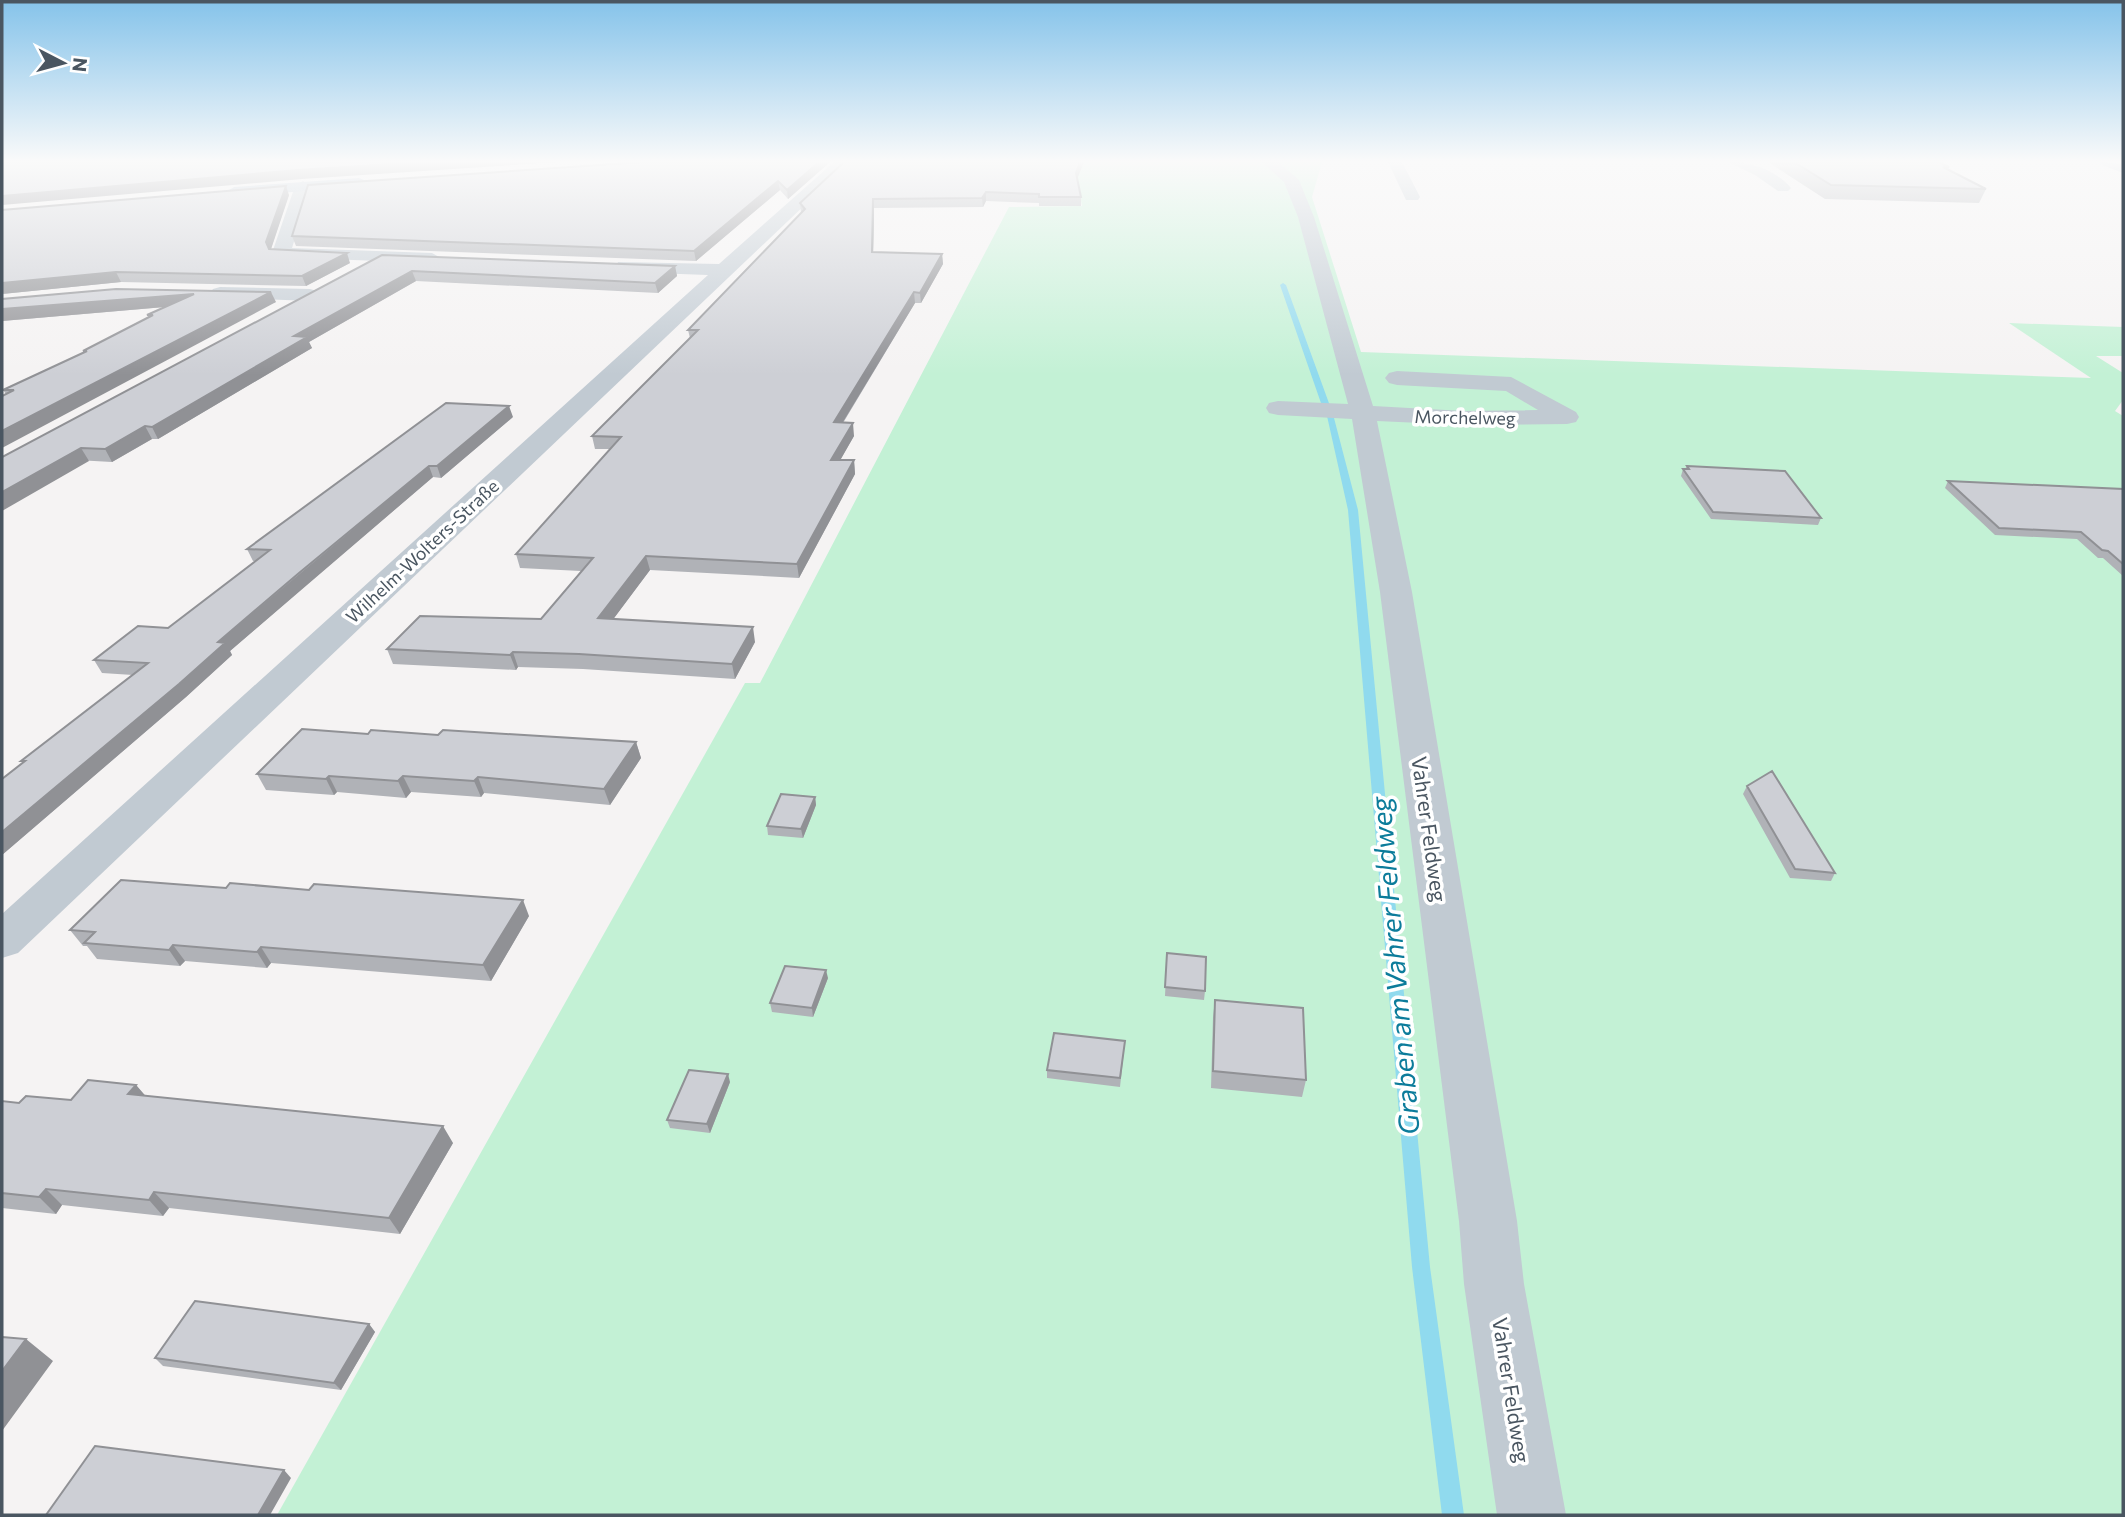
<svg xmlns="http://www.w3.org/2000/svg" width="2125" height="1517" font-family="Commissioner,sans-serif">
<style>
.green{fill:#c3f1d5}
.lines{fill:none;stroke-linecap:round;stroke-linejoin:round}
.stream{fill:#90daee;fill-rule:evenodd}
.minor{fill:#c1cad2;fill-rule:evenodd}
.major{fill:#b3c2d1;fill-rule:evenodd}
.wall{fill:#b0b2b7}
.shaded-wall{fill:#909195}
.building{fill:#cdcfd5;stroke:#909195;stroke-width:2}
.labels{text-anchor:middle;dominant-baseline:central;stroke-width:7;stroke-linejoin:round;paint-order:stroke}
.far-street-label{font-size:18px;fill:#4a5661;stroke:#fff}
.street-label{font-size:21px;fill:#4a5661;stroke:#fff}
.near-water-label{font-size:28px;font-style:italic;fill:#0c7c9b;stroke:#fff}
</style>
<rect width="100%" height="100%" fill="#f5f3f3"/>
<path class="green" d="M1081 162H1322L1312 197 1361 352 2091 378 2009 323 2123 327V356H2096L2123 373V400L2115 411 2123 416V1515H277L745 683H760L1009 207 1082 206 1077 180Z"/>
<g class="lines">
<path class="stream" d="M1283 283 1286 285 1330 406 1329 408 1322 406 1280 285Z
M1327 416 1334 418 1358 510 1430 1267 1464 1515H1442L1412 1267 1348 510Z"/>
<path class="minor" d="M834 162H850L18 953 2 958V914L708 275 625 272 616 266 618 262 719 264Z
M1262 162H1278L1299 180 1314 217 1373 406 1464 411 1538 410 1506 391 1397 385 1389 383 1385 378 1389 373 1397 371 1511 377 1576 412 1579 417 1576 422 1567 424 1464 425 1377 421 1412 592 1517 1221 1524 1284 1566 1515H1497L1464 1284 1459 1221 1380 592 1352 419 1278 415 1269 413 1266 408 1269 403 1278 401 1348 404 1298 217 1284 182Z
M1388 162H1402L1420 197 1418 200H1406Z
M1728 162C1752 162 1774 169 1791 188L1788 191H1778L1755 175Z
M303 181 311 186 292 248 432 253 441 258 432 263 275 257 272 253 295 186Z
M220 287 310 289 317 291 320 295 317 299 310 301 213 297 210 293 213 289Z"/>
<path class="major" d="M2100 162 2123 164V173L2102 165Z
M359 178 364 180 367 183 364 186 234 197 226 192 234 187Z"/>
</g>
<path class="wall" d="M830 162 788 199 780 190 696 261 296 246 292 236Z
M1768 162H1939L1949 167 1948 170 1986 189 1979 203 1825 199Z
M1077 178 1081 197V206H1039V203L986 201 983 207 874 208 873 252 942 254 943 264 921 303H915L843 423 854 436 840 460H854L855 474 799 578 650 570 613 619 755 642 735 679 583 669 518 667 516 670 393 664 387 649 541 619 581 571 520 568 516 554 610 449H595L592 436 690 338 688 330 801 213 800 203Z
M289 195 271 249 350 263 306 286 121 282 2 294Z
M382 255 675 266 677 276 658 293 416 281 309 342 312 348 158 439H152L112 462 4 456Z
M2 299 276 302 6 394 3 390 84 352 83 351 149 317 147 315 165 307 2 321Z
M513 417 441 478 433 477 305 586 230 651 232 655 186 697 2 855V779L23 762 21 761 133 675 102 673 94 660 168 628 255 561H253L247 549Z
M1687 466 1821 518 1818 525 1711 519 1681 476 1683 469H1685Z
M1948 481 2123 489V576L2103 558H2098L2077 539 1995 535 1945 488Z
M368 734 636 742 641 758 610 805 484 793 481 797 411 792 406 798 337 792 334 795 266 790 257 774Z
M1747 786 1835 873 1831 881 1790 878 1743 794Z
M815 797 816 805 803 838 768 835 767 826Z
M529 916 491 981 271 963 267 968 185 961 180 966 97 959 87 946H83L70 930Z
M1167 953 1205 991 1204 1000 1165 996Z
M828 978 813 1017 772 1012 770 1003Z
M1215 1000 1306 1080 1302 1097 1211 1088 1213 1017Z
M1125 1041 1120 1087 1047 1078V1070Z
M730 1082 710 1133 670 1128 667 1120Z
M136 1085 145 1096 453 1143 400 1234 169 1208 163 1216 62 1205 56 1214 2 1208V1101L19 1103 71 1100Z
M369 1324 375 1332 341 1390 163 1366 155 1358Z"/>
<path class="shaded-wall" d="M425 162H557L302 179 2 205V196L298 170Z
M819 162H830L788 199 787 190Z
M1080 162H1084L1076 182V173Z
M778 181 780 190 696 261 694 251Z
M286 186 289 195 270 252 266 242Z
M986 192V201L983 207 982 198Z
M873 199 874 208 873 262 872 252Z
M347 253 350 263 306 286 302 276Z
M942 254 943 264 921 303 920 293Z
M675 266 677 276 658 293 655 283Z
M412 271 416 281 309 342 312 348 158 439 152 427 294 336Z
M116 272 121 282 2 294V283Z
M271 292 276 302 2 448V431Z
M914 292 915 303 835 435 834 422Z
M194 294 199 304 2 321V309Z
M509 406 513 417 441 478 437 466Z
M853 423 854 436 833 473 831 460Z
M145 426 152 439 112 462 105 449Z
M81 448 89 461 2 511V492Z
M854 460 855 474 799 578 797 564Z
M429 466 433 477 230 651 232 655 186 697 2 855V832L218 642Z
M646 556 650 570 603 633 598 618Z
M753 627 755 642 735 679 732 664Z
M513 652 518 667 516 670 510 655Z
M636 742 641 758 610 805 604 789Z
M329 776 337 792 334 795 326 779Z
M403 776 411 792 406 798 398 781Z
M478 777 484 793 481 797 474 781Z
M815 797 816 805 803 838 801 829Z
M523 900 529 916 491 981 483 965Z
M173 945 185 961 180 966 169 950Z
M261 947 271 963 267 968 257 952Z
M826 970 828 978 813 1017 812 1008Z
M728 1074 730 1082 710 1133 707 1124Z
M136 1085 150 1101 128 1094Z
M443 1126 453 1143 400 1234 389 1218Z
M46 1189 62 1205 56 1214 39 1197Z
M154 1192 169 1208 163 1216 149 1200Z
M369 1324 375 1332 341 1390 334 1383Z
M26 1339 53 1361 2 1431V1371Z
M284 1470 291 1478 270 1515H258Z"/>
<path class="building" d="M2 162H425L298 170 2 196Z
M643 162H819L787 190 778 181 694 251 292 236 308 185Z
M844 162H1080L1076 173 1081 197H1039V194L986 192 982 198 873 199 872 252 942 254 920 293 914 292 834 422 853 423 831 460H854L797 564 646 556 598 618 753 627 732 664 579 654 513 652 510 655 387 649 420 616 541 619 593 558 516 554 621 437 592 436 698 330H688L805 209 800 203Z
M1794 162H1939L1949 167H1943L1986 189 1831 185Z
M286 186 266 242 269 249 347 253 302 276 116 272 2 283V210Z
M382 255 675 266 655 283 412 271 294 336 307 337 152 427 145 426 105 449 81 448 2 492V457Z
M116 289 271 292 2 431V396L14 390H3L87 351H83L153 315H147L194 294 2 309V299Z
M446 403 509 406 437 466H429L299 573 218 642 225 643 179 684 2 832V779L25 761H21L148 663 94 660 138 626 168 628 270 550 247 549Z
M1687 466 1785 471 1821 518 1713 512 1683 469H1689Z
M1948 481 2123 489V564L2108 551 2102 550 2081 532 1999 528Z
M302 729 368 734 371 730 438 735 443 730 636 742 604 789 478 777 474 781 403 776 398 781 329 776 326 779 257 774Z
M1772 771 1835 873 1795 869 1747 786Z
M781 794 815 797 801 829 767 826Z
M121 880 226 888 230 883 309 890 314 884 523 900 483 965 261 947 257 952 173 945 169 950 84 943 95 932 70 930Z
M1167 953 1206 957 1205 991 1165 987Z
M785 966 826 970 812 1008 770 1003Z
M1215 1000 1303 1008 1306 1080 1213 1071Z
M1054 1033 1125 1041 1120 1078 1047 1070Z
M689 1070 728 1074 707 1124 667 1120Z
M88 1080 136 1085 128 1094 443 1126 389 1218 154 1192 149 1200 46 1189 39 1197 2 1193V1101L19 1103 26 1096 71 1100Z
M195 1301 369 1324 334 1383 155 1358Z
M2 1337 26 1339 2 1371Z
M95 1446 284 1470 258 1515H46Z"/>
<linearGradient id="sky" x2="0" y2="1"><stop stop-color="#85c3ea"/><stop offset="0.43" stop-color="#fafafa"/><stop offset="1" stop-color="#fafafa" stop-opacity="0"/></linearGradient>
<rect width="2125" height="375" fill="url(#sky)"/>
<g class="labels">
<g class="far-street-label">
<text transform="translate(1465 417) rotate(1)">Morchelweg</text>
<text transform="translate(422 551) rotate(-43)">Wilhelm-Wolters-Straße</text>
</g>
<g class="street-label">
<text transform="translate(1430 829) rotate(82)">Vahrer Feldweg</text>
<text transform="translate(1512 1390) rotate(81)">Vahrer Feldweg</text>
</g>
<g class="near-water-label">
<text transform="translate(1394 966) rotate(-95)">Graben am Vahrer Feldweg</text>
</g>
</g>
<rect width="2125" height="1517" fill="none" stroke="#4a5661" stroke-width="7"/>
<g transform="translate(63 63) rotate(96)" stroke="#ffffff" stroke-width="5" paint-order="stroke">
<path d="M0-5L12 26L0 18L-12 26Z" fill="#4a5661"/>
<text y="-10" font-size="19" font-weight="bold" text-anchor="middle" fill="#4a5661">N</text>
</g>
</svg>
